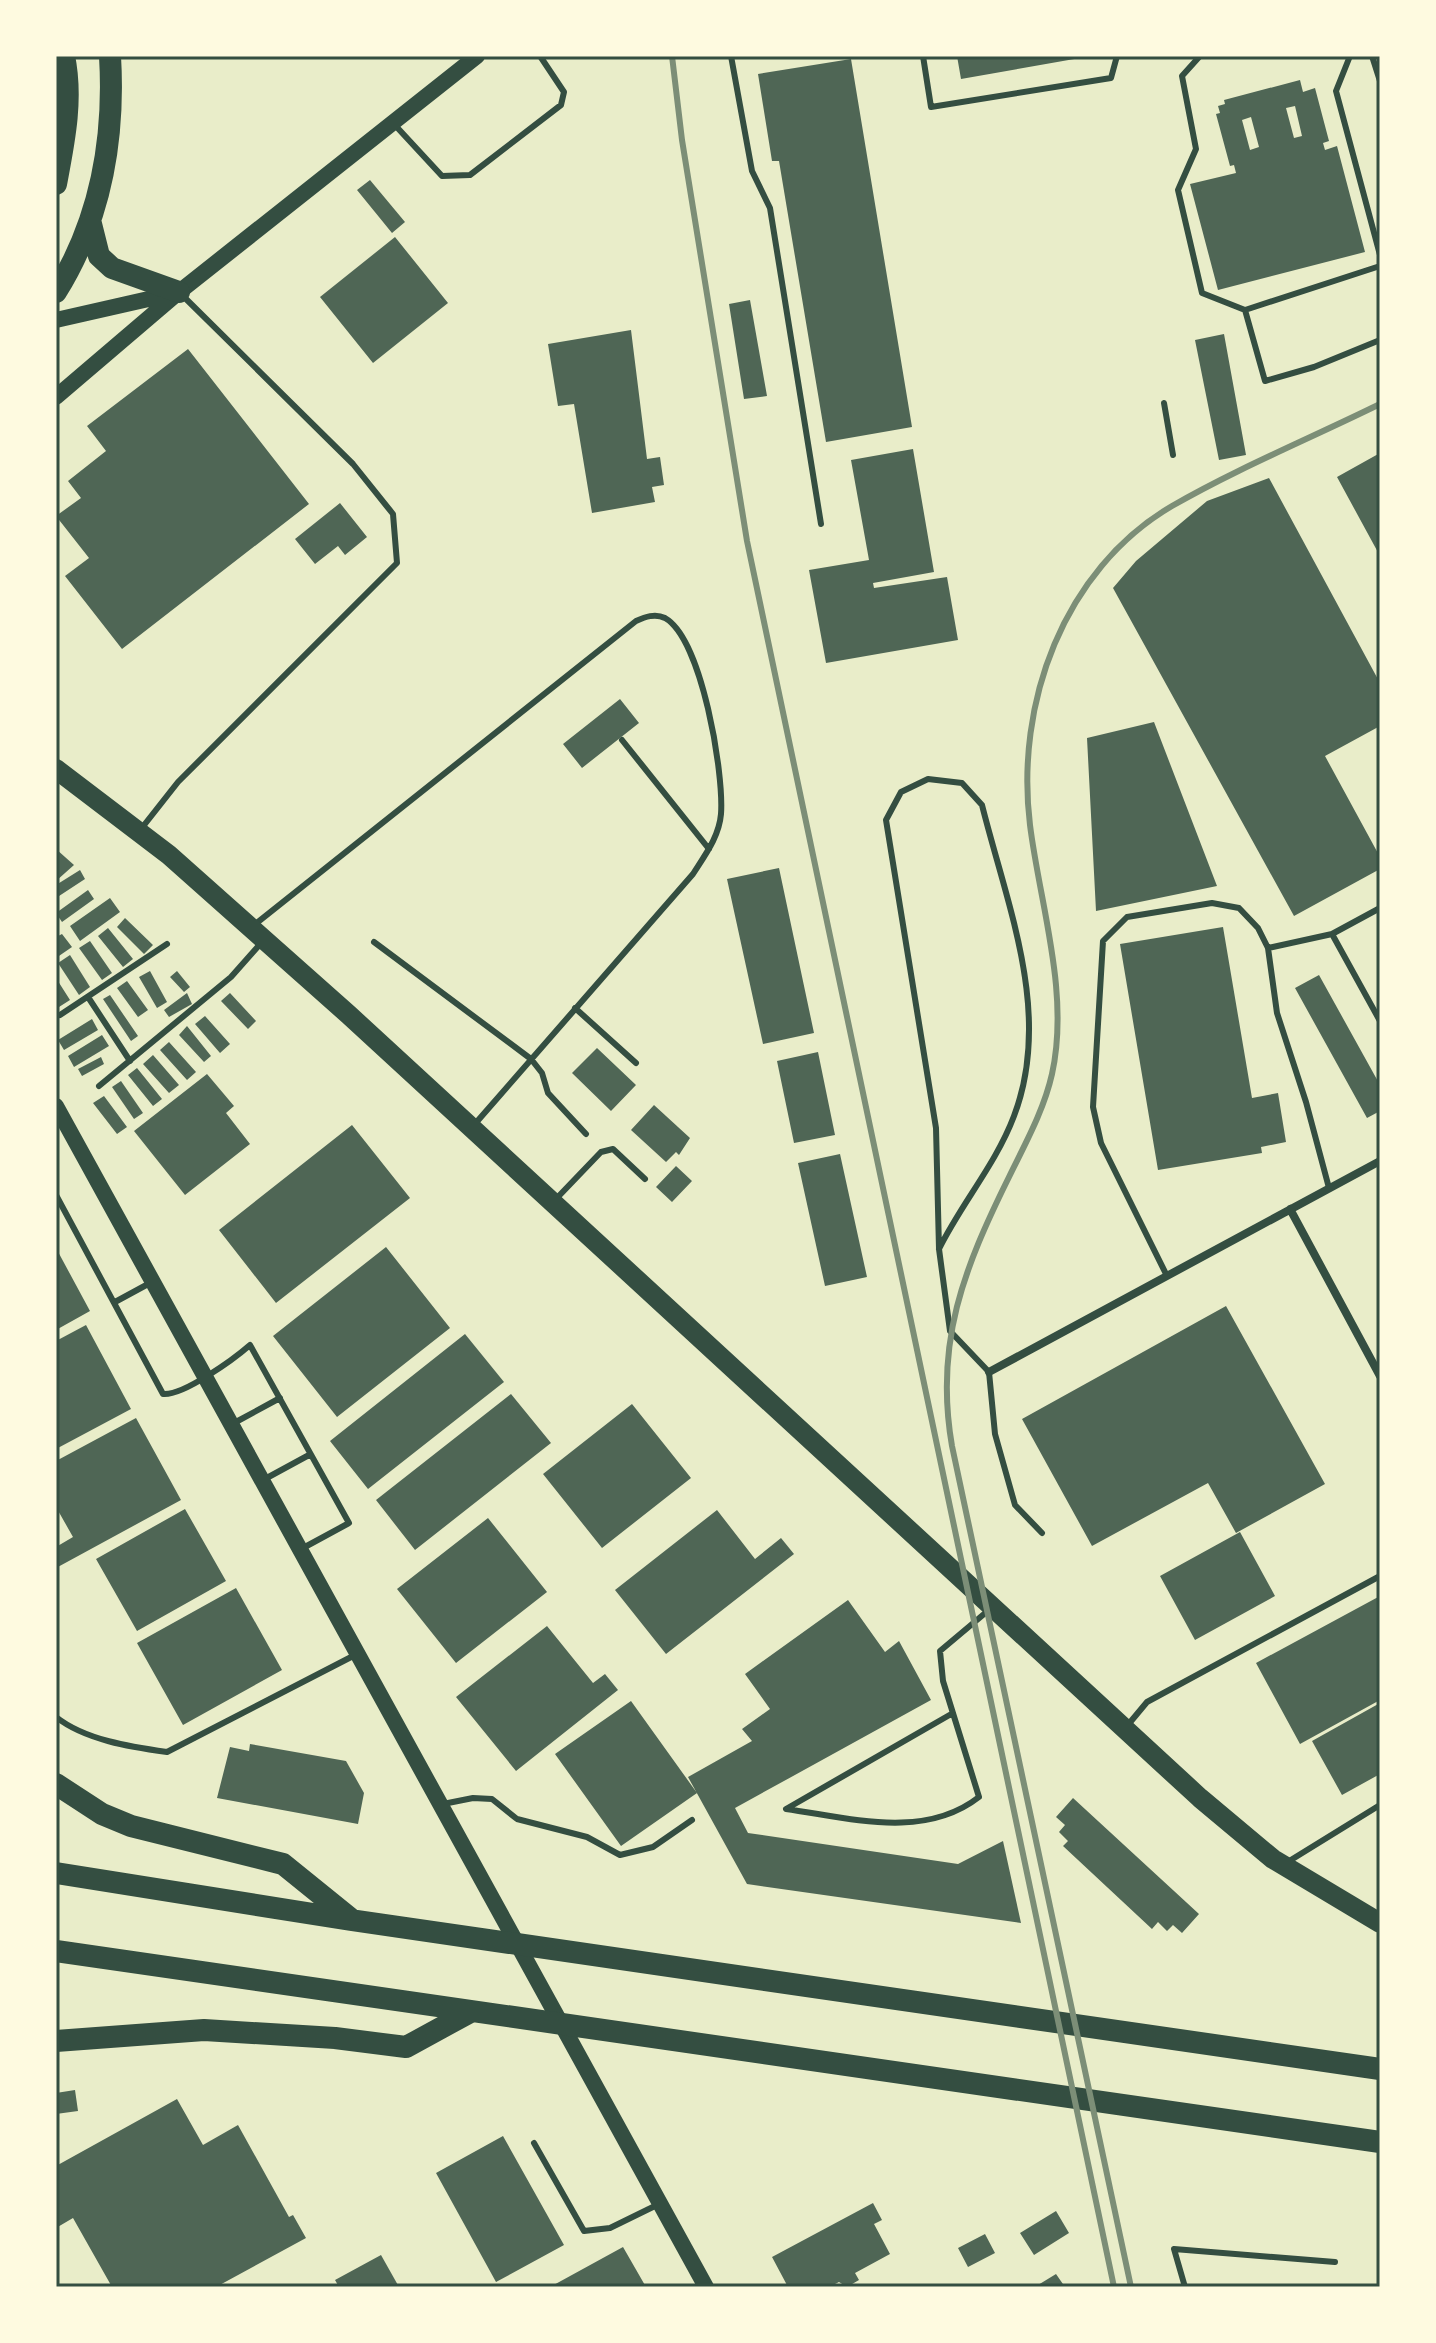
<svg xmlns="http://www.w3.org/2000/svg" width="1436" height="2343" font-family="Lora,serif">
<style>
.building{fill:#4f6655;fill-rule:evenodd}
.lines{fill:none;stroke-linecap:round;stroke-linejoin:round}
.service{stroke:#344e41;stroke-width:6}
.minor{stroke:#344e41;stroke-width:8}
.secondary{stroke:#344e41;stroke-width:16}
.primary{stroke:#344e41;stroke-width:20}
.motorway{stroke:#344e41;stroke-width:22}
.rail{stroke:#7c8e77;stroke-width:6}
.neatline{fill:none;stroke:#344e41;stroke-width:3}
</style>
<rect width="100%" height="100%" fill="#e9edc9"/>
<path class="building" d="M957 56H1080V58L961 79Z
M851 59 912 427 826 442 779 161H772L758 74Z
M1300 80 1303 92 1315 88 1329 141 1323 143 1325 150 1337 146 1365 252 1218 290 1190 184 1236 173 1234 165 1230 166 1216 114 1220 113 1218 106 1225 104 1224 100ZM1295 106 1302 136 1294 138 1286 108ZM1251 117 1259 147 1250 150 1242 120Z
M370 180 405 222 392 233 357 190Z
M395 237 448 303 373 363 320 297Z
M750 300 767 396 744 399 729 304Z
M631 330 647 459 660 457 664 485 652 487 655 502 592 513 574 404 558 406 548 344Z
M1224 334 1246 455 1219 460 1195 340Z
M188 349 309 504 122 649 65 576 89 558 56 516 81 498 68 481 106 451 87 426Z
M913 449 934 572 873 583 874 588 947 577 958 640 826 663 809 570 869 560 851 460Z
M1380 453V556L1337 477Z
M1269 478 1380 683V726L1325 756 1380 857V869L1294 916 1113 588 1136 561 1207 501Z
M340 503 367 537 345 555 338 546 315 564 295 539Z
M620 699 639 723 582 768 563 744Z
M1154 722 1217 886 1096 911 1087 738Z
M56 849 74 865 56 881Z
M779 868 814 1033 763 1044 727 879Z
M80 870 85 879 56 898V885Z
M88 890 94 899 62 922 56 913Z
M110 898 120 912 80 941 70 926Z
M125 918 153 945 144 954 117 927Z
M1223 927 1252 1098 1278 1093 1286 1142 1261 1147 1262 1153 1158 1170 1120 944Z
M108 928 133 959 123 967 98 936Z
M62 934 72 947 56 958V937Z
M90 941 112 973 102 980 79 948Z
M70 955 90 987 79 995 58 963Z
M150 971 167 1002 157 1008 139 977Z
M177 971 190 987 184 992 170 977Z
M1319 975 1380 1085V1111L1367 1118 1295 988Z
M56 978 70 1000 59 1007 56 1002Z
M127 981 148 1010 138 1017 117 988Z
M187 993 192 1004 169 1017 164 1010Z
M230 993 256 1021 248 1029 221 1001Z
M110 995 138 1036 131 1041 103 999Z
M205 1016 230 1044 220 1053 195 1024Z
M92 1019 98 1030 64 1050 58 1040Z
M187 1026 211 1056 204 1062 179 1035Z
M102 1035 109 1046 74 1067 68 1056Z
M169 1042 196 1072 187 1080 160 1050Z
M597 1048 636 1085 611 1111 572 1073Z
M818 1052 835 1135 794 1143 777 1061Z
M153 1055 179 1085 169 1093 143 1064Z
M101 1057 104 1064 82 1076 78 1069Z
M137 1068 162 1099 153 1106 128 1075Z
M207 1074 234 1106 226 1113 250 1144 185 1195 134 1131Z
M121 1081 143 1113 134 1119 112 1087Z
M104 1096 127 1127 117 1134 93 1103Z
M654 1105 690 1138 679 1155 676 1152 666 1162 631 1130Z
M352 1125 410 1198 276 1303 219 1230Z
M840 1154 867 1277 825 1286 798 1163Z
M676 1166 692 1181 672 1202 656 1187Z
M386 1247 450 1328 337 1417 273 1336Z
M56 1248 90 1311 56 1330Z
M1226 1306 1325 1484 1236 1533 1208 1483 1092 1546 1022 1419Z
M86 1325 131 1409 56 1449V1341Z
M465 1334 504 1382 368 1489 330 1441Z
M511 1394 551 1443 415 1550 376 1500Z
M632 1404 691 1478 602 1548 543 1474Z
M136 1418 181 1500 56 1568V1547L73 1537 56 1507V1461Z
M185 1509 226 1581 137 1631 96 1559Z
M717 1510 755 1559 781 1538 794 1554 666 1654 615 1590Z
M488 1518 547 1592 456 1663 397 1589Z
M1240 1532 1275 1596 1195 1640 1160 1576Z
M236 1588 282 1670 183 1725 137 1643Z
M1380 1596V1700L1300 1744 1256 1663Z
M848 1600 885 1652 899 1641 931 1700 735 1808 748 1833 958 1864 1003 1841 1021 1923 747 1884 688 1777 752 1741 742 1729 770 1709 745 1674Z
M547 1626 593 1683 605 1674 618 1690 516 1771 456 1697Z
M631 1701 697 1793 621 1846 555 1754Z
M1380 1703V1774L1342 1795 1312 1741Z
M250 1744 346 1761 364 1793 358 1824 217 1798 230 1747 249 1751Z
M1073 1798 1199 1914 1182 1933 1173 1925 1167 1931 1158 1922 1152 1929 1063 1846 1068 1841 1059 1832 1065 1825 1056 1817Z
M75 2090 78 2111 56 2114V2093Z
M177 2099 203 2145 238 2125 289 2217 293 2215 306 2238 216 2287H112L73 2218 56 2228V2166Z
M503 2136 564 2245 496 2282 436 2173Z
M873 2203 882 2220 874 2224 890 2254 855 2273 859 2280 847 2287 839 2282 829 2287H788L772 2257Z
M1056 2211 1069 2233 1034 2255 1020 2233Z
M985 2234 995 2253 968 2267 958 2248Z
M623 2247 646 2287H550Z
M381 2255 399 2287H339L335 2280Z
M1056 2274 1065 2287H1039L1038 2285Z"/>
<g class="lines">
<path class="service" d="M731 56 752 171 770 208 821 524
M923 56 931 107 1111 78 1117 56
M1200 56 1182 76 1196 149 1178 190 1202 293 1245 310
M1350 56 1336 91 1380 255
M1372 56 1380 81
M393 123 442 176 470 175 561 105 564 92 540 56
M1380 266 1245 310 1265 381 1314 367 1380 340
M1164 403 1173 455
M622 740 709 849
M141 829 178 782 397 563 393 514 353 464 183 296
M253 926 636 621C645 617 655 613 665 618 702 639 724 773 721 814 719 837 705 855 693 874L474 1125
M1332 934 1380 1021
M374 942 531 1059 542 1073 548 1093 586 1134
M1268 948 1277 1013 1306 1102 1329 1188
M88 997 130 1061
M575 1008 636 1063
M60 1015 167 944
M99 1086 231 977 262 942
M56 1195 163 1394C183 1396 234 1359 250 1345L349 1523 303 1548
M555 1200 601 1152 613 1149 645 1179
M939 1249C961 1204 996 1164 1014 1116 1053 1014 1007 905 982 805L962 783 928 779 901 792 886 820 936 1128 939 1249 950 1331 989 1372 995 1434 1015 1505 1042 1533
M1167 1276 1101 1143 1093 1107 1103 941 1127 917 1212 903 1239 908 1258 928 1268 948 1332 934 1380 908
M115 1302 150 1283
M234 1423 280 1398
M263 1480 309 1455
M953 1713 786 1809C850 1818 924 1840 979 1797L943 1681 940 1651 990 1609
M56 1717C85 1740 131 1747 167 1752L357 1654
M1127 1726 1147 1702 1380 1576
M443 1804 473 1798 492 1799 517 1819 587 1837 620 1855 653 1847 692 1820
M1286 1863 1380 1805
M534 2143 584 2231 610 2228 657 2205
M1185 2287 1174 2249 1335 2262"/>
<path class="minor" d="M1290 1209 1380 1376
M989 1372 1380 1161"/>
<path class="secondary" d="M56 320 175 293
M56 397 179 292 477 56
M56 1106 706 2287"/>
<path class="primary" d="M56 769 169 855 349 1015 1200 1798 1273 1859 1380 1923"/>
<path class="motorway" d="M56 184C64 142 73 99 64 56
M91 224 99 256 112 268 179 292
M56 292C101 220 115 140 110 56
M56 1784 102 1814 131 1826 283 1864 351 1919
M56 1873 351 1920 1380 2069
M56 1951 1380 2142
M56 2041 204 2030 335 2038 406 2047 472 2011"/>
<path class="rail" d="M672 56 682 140 747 541 1114 2287
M1131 2287 952 1446C934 1343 964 1268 1009 1177 1025 1144 1044 1110 1052 1074 1070 993 1040 905 1030 825 1015 704 1063 570 1172 506 1238 468 1311 438 1380 404"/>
</g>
<rect width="1436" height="2343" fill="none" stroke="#fefae0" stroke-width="116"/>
<rect x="58" y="58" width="1320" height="2227" class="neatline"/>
</svg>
